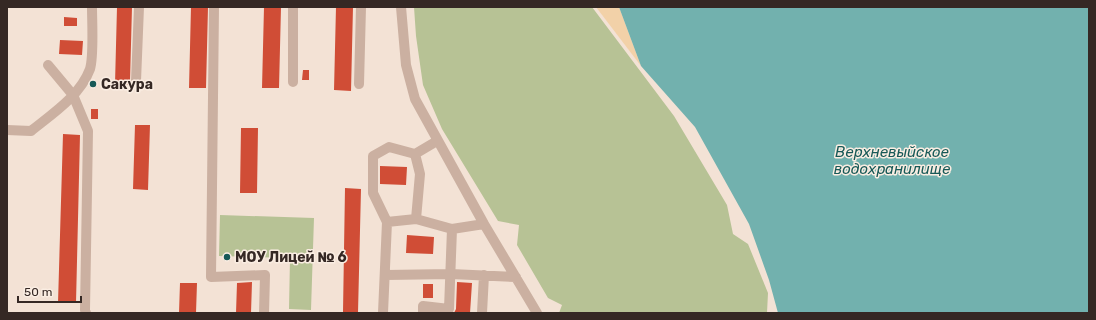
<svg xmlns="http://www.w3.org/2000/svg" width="1096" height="320" font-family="Rubik,sans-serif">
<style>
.green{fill:#b7c295}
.sand{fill:#f2d1a8}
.water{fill:#72b1ae}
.building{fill:#d04d36}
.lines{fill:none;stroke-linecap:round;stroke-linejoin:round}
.minor{stroke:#cbb0a1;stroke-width:10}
.poi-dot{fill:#175957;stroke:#faede2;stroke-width:1.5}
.labels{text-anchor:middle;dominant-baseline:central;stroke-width:3;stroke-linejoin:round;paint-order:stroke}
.poi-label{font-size:14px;font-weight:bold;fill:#352824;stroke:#faede2;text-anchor:start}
.water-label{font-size:15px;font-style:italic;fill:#175957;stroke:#faede2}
</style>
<rect width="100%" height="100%" fill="#f3e2d5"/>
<path class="green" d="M414 7H592L674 116 727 205 733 234 748 244 768 293 767 313H559L562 305 548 298 517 245 519 225 498 221 442 129 423 85 416 36Z
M220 215 314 218 311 310 289 309 290 258 219 256Z"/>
<path class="sand" d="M596 7H619L641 66Z"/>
<path class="water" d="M619 7H1089V313H778L769 280 749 224 695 127 641 66Z"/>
<path class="building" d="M117 7H132L130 81 131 85 115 84Z
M191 7H208L206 88H189Z
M264 7H281L279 88H262Z
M336 7H353L351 91 334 90Z
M64 17 77 18V26H64Z
M60 40 83 41 82 55 59 54Z
M303 70H309V80H302Z
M91 109H98V119H91Z
M135 125H150L148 190 133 189Z
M241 128H258L257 193H240Z
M63 134 80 135 76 303H58Z
M380 166 407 167 406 185 380 184Z
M345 188 361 189 358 313 343 312Z
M407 235 434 237 433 254 406 253Z
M252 282 251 313H236L237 283Z
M457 282 472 283 470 313H454L456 309Z
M180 283H197L196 313H179Z
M423 284H433V298H423Z"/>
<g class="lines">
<path class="minor" d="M214 7 211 277 265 275 264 313
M401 7 406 65 415 99 484 224 537 313
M48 65 73 95 88 131 85 310 86 313
M136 81 139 7
M293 82V7
M359 84 361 7
M7 130 31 131C52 114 80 96 90 69 94 56 92 22 92 7
M416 219 452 229 484 224
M387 222 416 219 420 174 415 154
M386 275 451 274 516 277
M383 313 387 222 373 193V156L389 147 415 154 437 141
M423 313V306L449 309 452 229
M482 313 484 275"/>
</g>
<g class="poi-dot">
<circle cx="93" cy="84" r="4"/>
<circle cx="227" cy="257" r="4"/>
</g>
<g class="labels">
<g class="poi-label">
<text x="101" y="84">Сакура</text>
<text x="235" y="257">МОУ Лицей № 6</text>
</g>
<g class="water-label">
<text x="892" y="152">Верхневыйское<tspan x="892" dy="17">водохранилище</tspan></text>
</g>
</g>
<rect width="1096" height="320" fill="none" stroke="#352824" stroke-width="16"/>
<path d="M18 296v6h63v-6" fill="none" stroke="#352824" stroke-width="2"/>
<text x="24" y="296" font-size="12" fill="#352824" stroke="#faede2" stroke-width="3" paint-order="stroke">50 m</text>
</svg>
